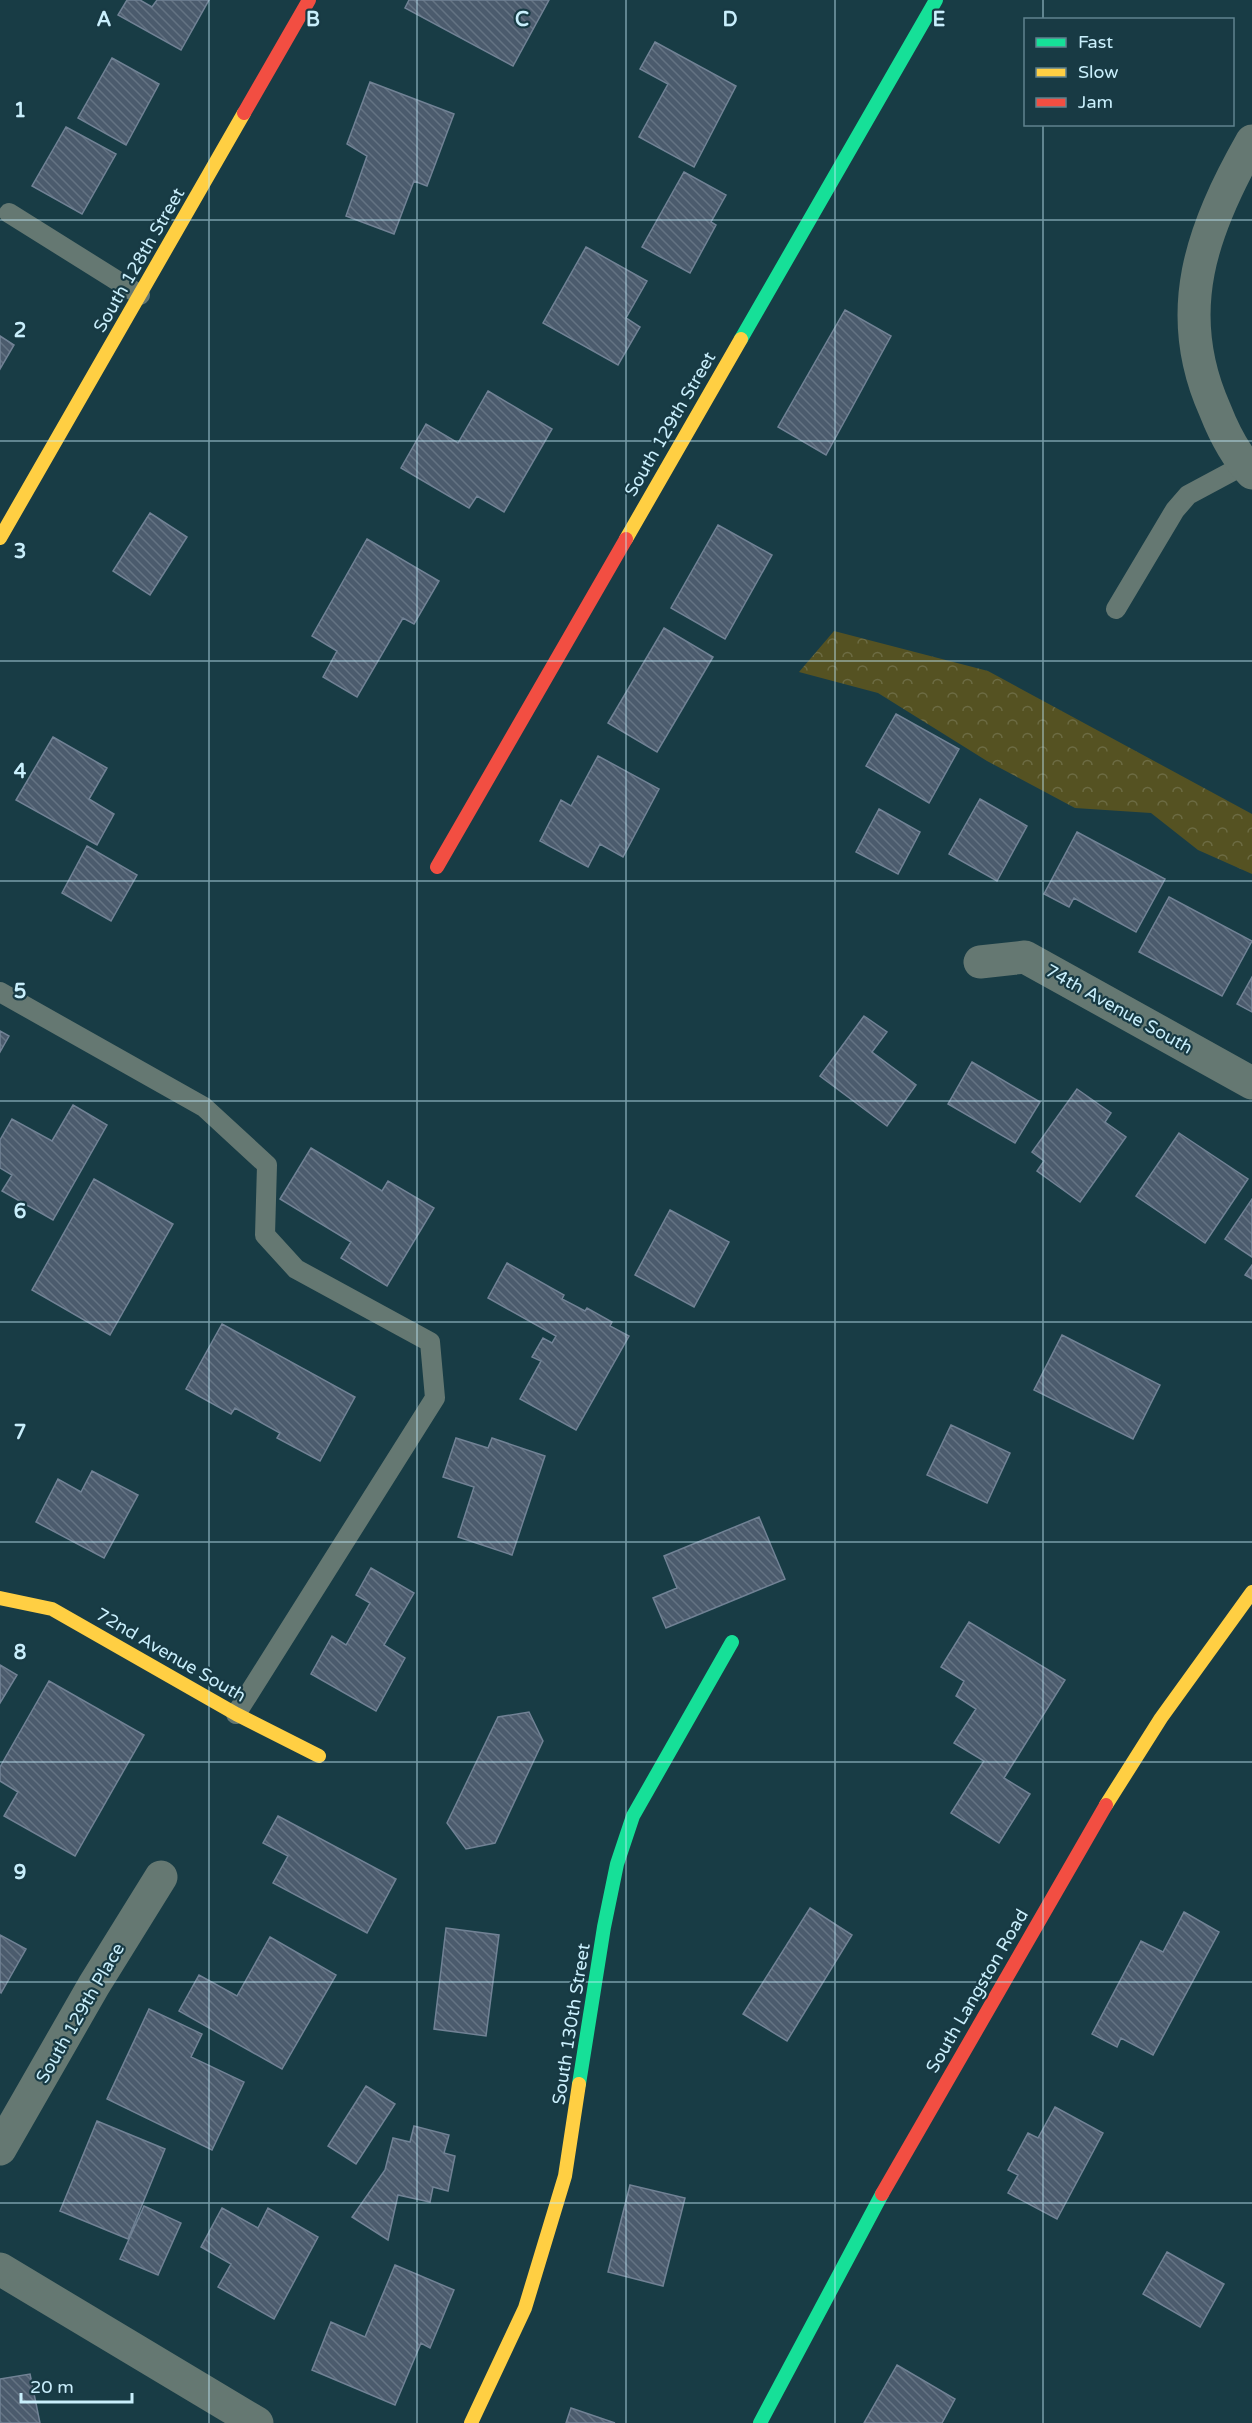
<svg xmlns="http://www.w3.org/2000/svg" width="1252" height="2423" font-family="'Varela Round',sans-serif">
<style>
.forest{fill:url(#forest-crowns)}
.building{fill:url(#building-back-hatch);stroke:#718295;stroke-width:1.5}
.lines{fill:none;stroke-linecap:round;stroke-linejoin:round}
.lane{stroke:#657872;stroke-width:20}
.street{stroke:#657872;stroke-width:33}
.fast{stroke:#16e098;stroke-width:14}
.slow{stroke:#ffcf43;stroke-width:14}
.jam{stroke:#f24e42;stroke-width:14}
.grid{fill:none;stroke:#c9effc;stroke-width:1.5;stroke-opacity:0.55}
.labels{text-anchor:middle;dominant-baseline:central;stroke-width:4.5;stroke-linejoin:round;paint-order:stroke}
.street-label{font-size:18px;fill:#c9effc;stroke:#183a44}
.grid-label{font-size:20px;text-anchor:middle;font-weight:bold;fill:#c9effc;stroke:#183a44;stroke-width:4.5;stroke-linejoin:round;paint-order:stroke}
</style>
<defs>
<pattern id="forest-crowns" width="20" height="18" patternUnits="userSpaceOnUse" patternTransform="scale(1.5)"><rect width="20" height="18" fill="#555222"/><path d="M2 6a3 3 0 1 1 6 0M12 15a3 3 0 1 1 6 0" fill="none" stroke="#6c6b43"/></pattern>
<pattern id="building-back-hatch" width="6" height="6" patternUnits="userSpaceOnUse" patternTransform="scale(1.5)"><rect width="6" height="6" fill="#4b5b6d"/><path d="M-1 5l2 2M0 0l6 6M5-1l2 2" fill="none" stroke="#647383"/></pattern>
</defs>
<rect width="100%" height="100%" fill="#183c45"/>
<path class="forest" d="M834 631 988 671 1252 814V874L1198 850 1151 813 1075 808 987 761 878 693 799 672Z"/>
<path class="building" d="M127 0H140L152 7 157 0H209L181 50 118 15Z
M409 0H549L513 66 405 8Z
M655 42 736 86 694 167 639 137 668 84 640 69Z
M112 58 159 84 126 145 78 118Z
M370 82 454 114 427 186 414 181 394 234 346 216 367 156 347 144Z
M66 127 116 154 82 214 32 186Z
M684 172 726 195 711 222 716 225 690 273 642 247Z
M586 247 647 281 626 318 640 327 618 365 543 323Z
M845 310 891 336 826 455 778 427Z
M0 336 14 345 0 369Z
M488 391 552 429 504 512 477 496 469 508 401 468 426 424 458 443Z
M150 513 187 537 150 595 113 571Z
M718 525 772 555 725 639 671 608Z
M367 539 439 581 414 624 403 618 357 697 323 677 337 651 312 636Z
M664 628 713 657 657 752 608 723Z
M896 714 959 749 929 803 866 766Z
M53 737 107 768 89 799 114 814 97 845 16 800Z
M598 756 659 789 623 857 600 844 588 867 540 841 561 800 571 806Z
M980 799 1027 826 997 881 949 854Z
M879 809 920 832 898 874 856 852Z
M1077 832 1165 879 1136 932 1074 898 1069 907 1044 894Z
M87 846 137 875 111 921 62 893Z
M1169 897 1252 941 1222 996 1139 952Z
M1252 977V1012L1237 1004Z
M864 1016 887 1032 872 1052 916 1085 887 1126 820 1076Z
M0 1031 9 1036 0 1052Z
M972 1062 1040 1102 1015 1143 948 1104Z
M1077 1089 1111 1113 1105 1122 1126 1137 1080 1202 1037 1171 1044 1161 1032 1152Z
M73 1105 107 1125 53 1220 2 1191 12 1175 0 1168V1140L12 1119 52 1141Z
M1179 1133 1248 1179 1205 1243 1136 1196Z
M311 1148 382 1191 388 1181 434 1208 387 1286 341 1258 351 1242 280 1199Z
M94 1179 173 1224 110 1335 32 1290Z
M1252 1199V1257L1225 1239Z
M670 1210 729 1242 694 1307 635 1275Z
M507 1263 564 1295 562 1299 585 1311 587 1308 612 1322 610 1326 629 1336 576 1430 520 1399 541 1361 532 1357 543 1338 552 1343 556 1336 488 1298Z
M1252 1265V1279L1245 1275Z
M222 1324 355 1397 320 1461 277 1438 280 1433 235 1408 231 1414 186 1389Z
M1062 1335 1160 1385 1133 1439 1034 1390Z
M951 1425 1010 1453 987 1503 927 1475Z
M456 1438 488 1448 492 1438 545 1456 512 1555 458 1537 474 1487 443 1477Z
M92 1471 138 1495 104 1558 36 1522 58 1479 81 1492Z
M759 1517 785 1579 666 1628 653 1598 677 1588 664 1556Z
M371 1568 414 1593 384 1645 405 1658 376 1711 311 1674 332 1636 346 1645 370 1603 356 1595Z
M969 1622 1065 1680 1004 1778 1030 1794 999 1843 951 1813 984 1761 954 1743 976 1709 956 1696 964 1681 941 1667Z
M0 1665 17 1675 0 1703Z
M49 1681 144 1735 75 1856 4 1816 18 1792 0 1781V1767Z
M529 1712 543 1741 495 1843 466 1849 447 1823 498 1717Z
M278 1816 396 1879 367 1933 273 1883 288 1856 263 1843Z
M810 1908 852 1935 787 2041 743 2014Z
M1184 1912 1219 1932 1153 2055 1121 2038 1117 2047 1092 2034 1141 1941 1163 1952Z
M446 1928 499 1935 486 2036 434 2029Z
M0 1935 26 1949 1 1993 0 1992Z
M270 1937 336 1975 282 2069 179 2011 199 1975 237 1996Z
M149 2009 202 2034 191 2057 244 2082 212 2150 107 2099Z
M366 2086 395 2104 356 2164 328 2146Z
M1055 2107 1103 2133 1057 2219 1008 2193 1018 2175 1008 2170 1028 2133 1038 2138Z
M97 2121 165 2149 128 2239 60 2211Z
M414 2126 449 2135 444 2153 455 2156 448 2191 433 2187 430 2202 398 2195 388 2240 352 2217 385 2170 393 2138 410 2142Z
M630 2185 685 2198 663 2286 608 2272Z
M144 2206 181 2223 158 2275 120 2259Z
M222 2208 258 2228 268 2208 318 2237 274 2319 218 2287 231 2264 201 2247Z
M1167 2252 1224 2284 1200 2327 1143 2294Z
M395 2265 454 2290 430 2348 421 2343 395 2405 312 2370 331 2322 365 2337Z
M897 2365 955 2399 942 2423H864Z
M30 2374 40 2423H0V2379Z
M571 2408 615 2423H566Z"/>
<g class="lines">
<path class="lane" d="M9 213 140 295
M1116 609 1175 510 1188 495 1244 465
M0 992 204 1107 267 1165 265 1235 296 1269 430 1342 435 1398 236 1714"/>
<path class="street" d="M1252 141C1202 229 1171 312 1215 410 1224 433 1235 455 1252 473
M980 962 1025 957 1252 1083
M0 2149 94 1985 161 1877
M0 2269 257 2423"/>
<path class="fast" d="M741 339 936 0
M579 2084 604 1927 617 1864 633 1816 732 1642
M760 2423 882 2194"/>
<path class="slow" d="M0 538 244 113
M626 539 741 339
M0 1598 52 1609 236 1714 319 1756
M1106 1805 1161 1718 1252 1592
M471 2423 525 2308 565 2176 579 2084"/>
<path class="jam" d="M244 113 309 0
M437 867 626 539
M882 2194 1106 1805"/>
</g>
<path class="grid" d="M209 0V2423M417 0V2423M626 0V2423M835 0V2423M1043 0V20M1043 124V2423M0 220H1252M0 441H1252M0 661H1252M0 881H1252M0 1101H1252M0 1322H1252M0 1542H1252M0 1762H1252M0 1982H1252M0 2203H1252"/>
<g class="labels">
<g class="street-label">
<text transform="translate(139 260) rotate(-60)">South 128th Street</text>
<text transform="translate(670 424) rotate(-60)">South 129th Street</text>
<text transform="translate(1119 1009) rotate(29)">74th Avenue South</text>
<text transform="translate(171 1655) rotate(30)">72nd Avenue South</text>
<text transform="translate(977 1991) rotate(-60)">South Langston Road</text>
<text transform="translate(80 2013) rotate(-60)">South 129th Place</text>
<text transform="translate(571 2024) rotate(-81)">South 130th Street</text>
</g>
</g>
<g class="grid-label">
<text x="104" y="26">A</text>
<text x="313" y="26">B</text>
<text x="522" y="26">C</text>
<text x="730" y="26">D</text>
<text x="939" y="26">E</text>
<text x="20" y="117">1</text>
<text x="20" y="337">2</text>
<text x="20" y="558">3</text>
<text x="20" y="778">4</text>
<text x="20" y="998">5</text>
<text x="20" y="1218">6</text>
<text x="20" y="1439">7</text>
<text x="20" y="1659">8</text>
<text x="20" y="1879">9</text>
</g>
<rect x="1024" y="18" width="210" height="108" fill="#183a44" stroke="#5f828e" stroke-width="1.5"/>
<rect x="1036" y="38" width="30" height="9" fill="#16e098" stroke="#5f828e" stroke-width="1.5"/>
<text x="1078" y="48" font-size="18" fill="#c9effc">Fast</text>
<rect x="1036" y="68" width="30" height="9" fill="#ffcf43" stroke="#5f828e" stroke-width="1.5"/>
<text x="1078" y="78" font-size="18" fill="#c9effc">Slow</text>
<rect x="1036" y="98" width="30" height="9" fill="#f24e42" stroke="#5f828e" stroke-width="1.5"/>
<text x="1078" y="108" font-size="18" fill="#c9effc">Jam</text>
<path d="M21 2393v9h111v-9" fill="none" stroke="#c9effc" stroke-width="3"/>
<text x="30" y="2393" font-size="18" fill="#c9effc" stroke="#183a44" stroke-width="4.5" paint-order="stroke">20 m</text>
</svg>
